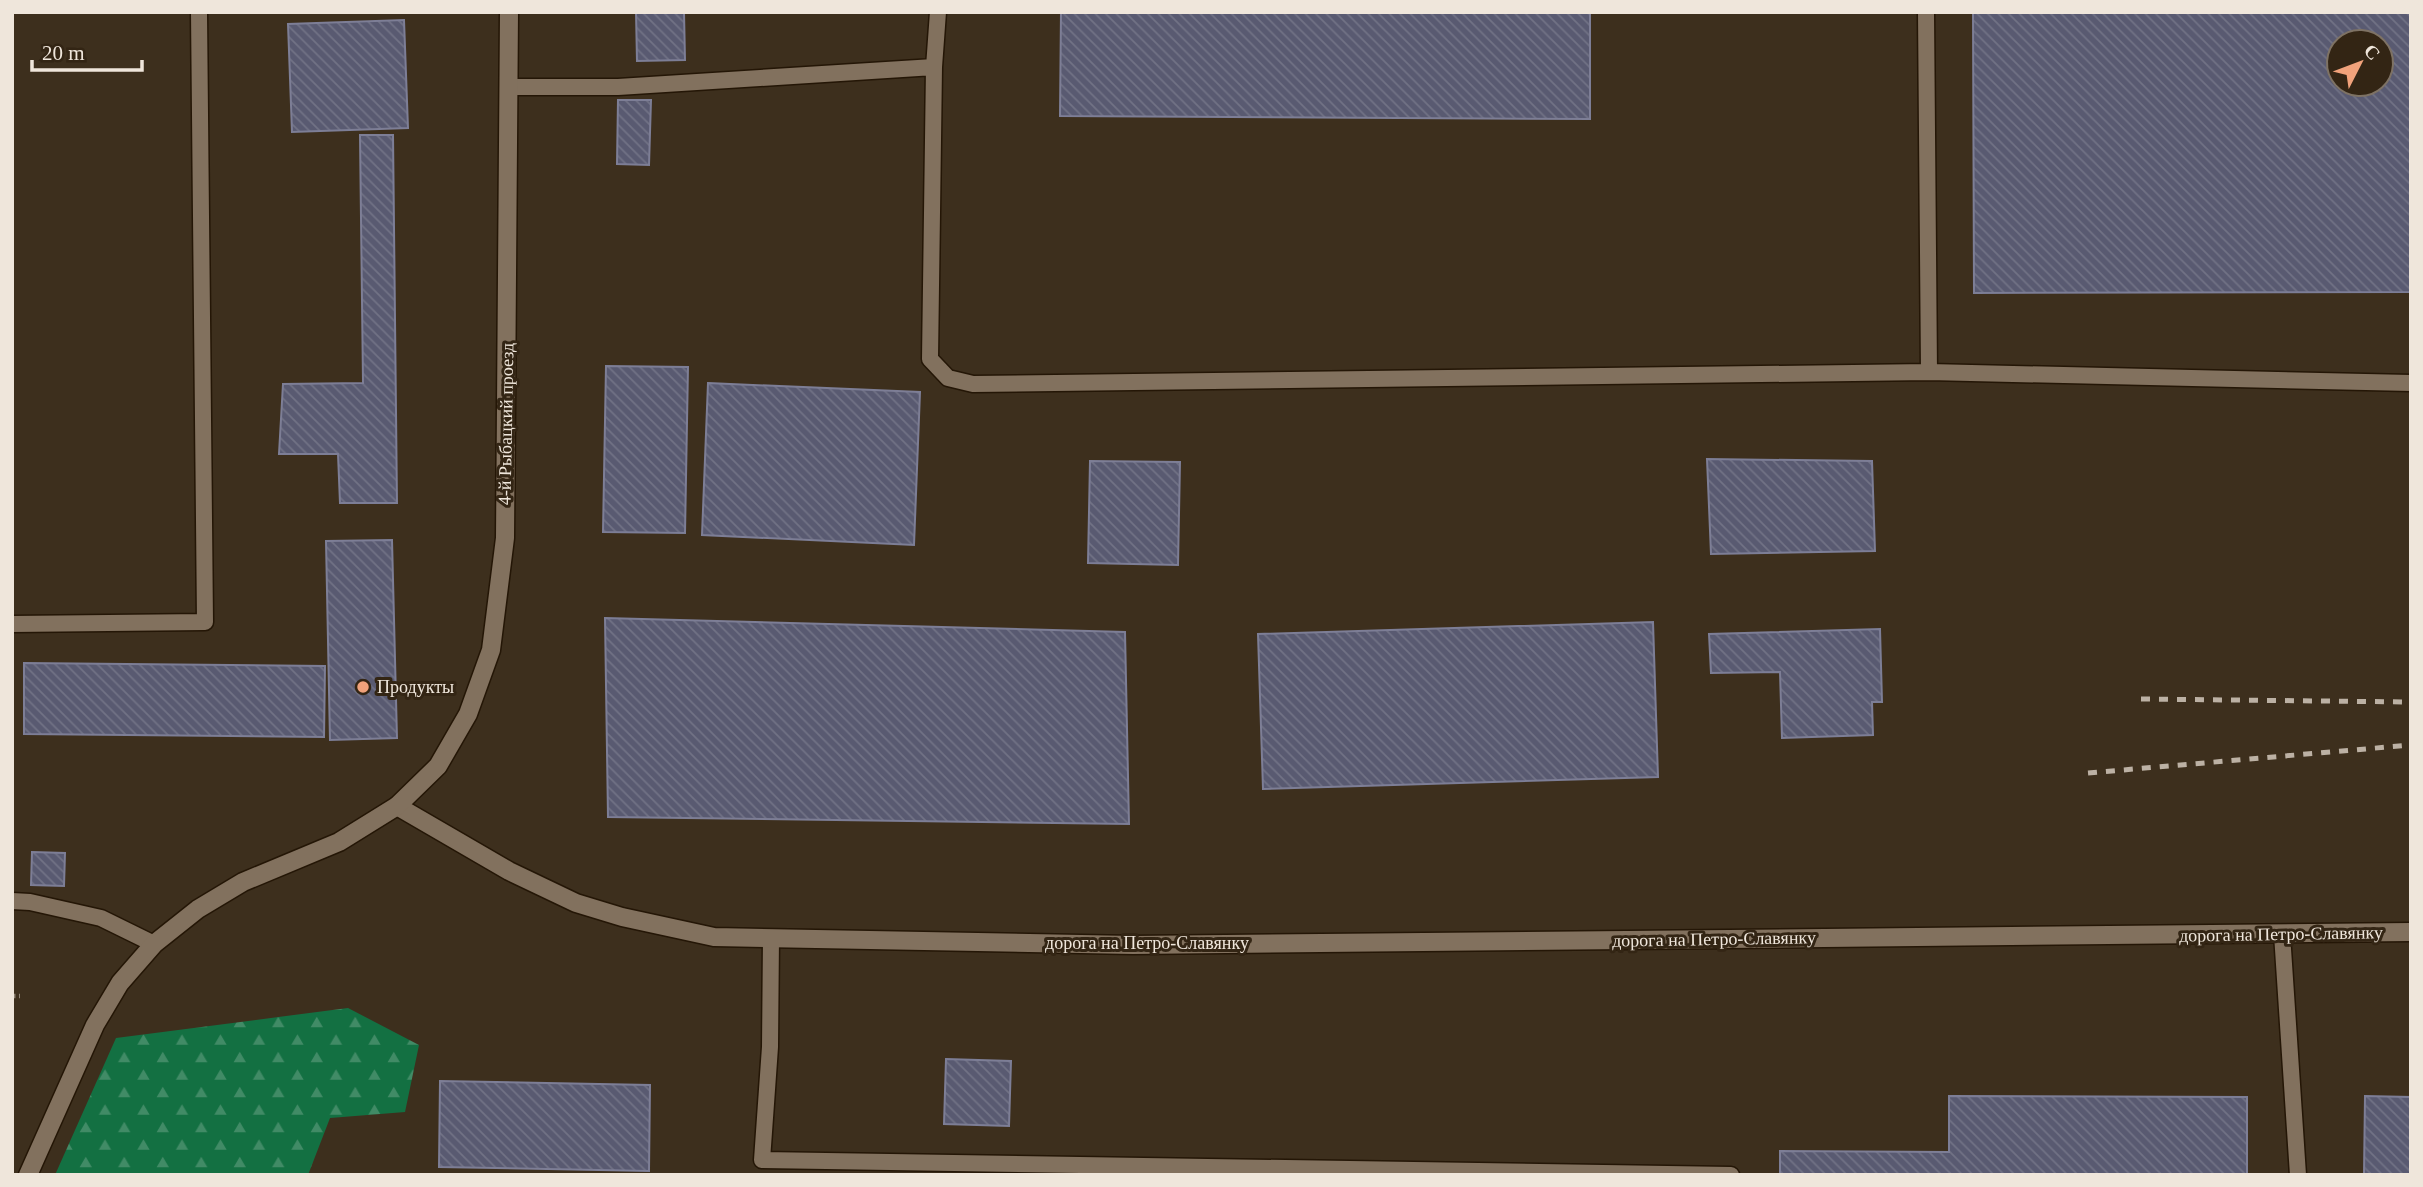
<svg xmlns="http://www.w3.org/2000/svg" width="2423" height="1187" font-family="'Times New Roman',serif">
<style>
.forest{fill:url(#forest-firs)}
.building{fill:url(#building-back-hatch);stroke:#7d7e96;stroke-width:2;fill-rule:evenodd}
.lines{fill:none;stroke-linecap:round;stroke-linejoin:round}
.service-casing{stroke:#241606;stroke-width:19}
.minor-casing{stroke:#241606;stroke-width:21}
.tertiary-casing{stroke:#241606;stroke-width:21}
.path{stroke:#8e8273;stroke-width:4.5;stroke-dasharray:3.5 3.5;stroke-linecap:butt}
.service{stroke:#82715e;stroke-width:16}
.minor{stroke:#82715e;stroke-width:18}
.tertiary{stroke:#82715e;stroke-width:18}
.rail{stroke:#bcb1a4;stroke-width:5;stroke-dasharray:9 9;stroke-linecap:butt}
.poi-dot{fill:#f1a27b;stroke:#332514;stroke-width:2.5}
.labels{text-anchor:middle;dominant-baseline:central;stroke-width:6;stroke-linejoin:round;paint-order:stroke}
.street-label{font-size:18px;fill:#efe6db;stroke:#332514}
.poi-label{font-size:18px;fill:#efe6db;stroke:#332514;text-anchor:start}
</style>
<defs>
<pattern id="forest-firs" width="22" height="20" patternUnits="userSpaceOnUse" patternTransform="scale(1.75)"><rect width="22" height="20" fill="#137042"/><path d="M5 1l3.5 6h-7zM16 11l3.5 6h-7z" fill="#418b66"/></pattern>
<pattern id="building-back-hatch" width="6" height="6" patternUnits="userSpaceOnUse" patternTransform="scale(1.75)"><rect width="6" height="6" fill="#595a71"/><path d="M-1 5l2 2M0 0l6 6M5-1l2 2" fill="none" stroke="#717285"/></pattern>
</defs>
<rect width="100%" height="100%" fill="#3d2f1d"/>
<path class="forest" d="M348 1008 419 1045 405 1112 330 1118 308 1175H55L116 1038Z"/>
<path class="building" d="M636 12H684L685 60 637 61Z
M1061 12H1590V119L1060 116Z
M1973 12H2411V292L1974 293ZM2339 42H2381V84H2339Z
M404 20 408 128 292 132 288 24Z
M618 100H651L649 165 617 164Z
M360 135H393L397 503H340L338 454H279L283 384 363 383Z
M606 366 688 367 685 533 603 532Z
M708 383 920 392 914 545 702 535Z
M1707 459 1872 461 1875 551 1711 554Z
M1090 461 1180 462 1178 565 1088 563Z
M392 540 397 738 330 740 326 541Z
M605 618 1125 632 1129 824 608 817Z
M1653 622 1658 777 1263 789 1258 634Z
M1880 629 1882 702H1872L1873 735 1782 738 1780 672 1711 673 1709 634Z
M24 663 325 666 324 737 24 734Z
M32 852 65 853 64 886 31 885Z
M946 1059 1011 1061 1009 1126 944 1124Z
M440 1081 650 1085 649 1171 439 1167Z
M1949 1096 2247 1097V1175H1780V1151L1949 1152Z
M2365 1096 2411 1097V1175H2364Z"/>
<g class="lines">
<g class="service-casing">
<path id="service" d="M1926 12 1929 372
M934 67 930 359 948 378 973 384 1929 372 2411 383
M509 87H618L934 67 938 12
M12 624 205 622 199 12
M12 901 30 902 101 918 154 944
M2282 934 2298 1175
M771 938 770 1047 762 1160 1731 1175"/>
</g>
<g class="minor-casing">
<path id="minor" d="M397 806 509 871 576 903 622 917 714 937 1133 945 2411 932"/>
</g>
<g class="tertiary-casing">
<path id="tertiary" d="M28 1175 95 1025 120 983 154 944 198 909 243 882 339 842 397 806 438 766 468 714 491 650 505 538 509 12"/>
</g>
<path class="path" d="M12 996H20"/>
<use href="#service" class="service"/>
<use href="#minor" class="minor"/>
<use href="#tertiary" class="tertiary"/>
<path class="rail" d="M2141 699 2411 702
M2088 773 2411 745"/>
</g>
<circle class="poi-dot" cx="363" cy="687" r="7"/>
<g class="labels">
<g class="street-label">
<text transform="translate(506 424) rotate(-89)">4-й Рыбацкий проезд</text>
<text transform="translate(2281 934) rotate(-1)">дорога на Петро-Славянку</text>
<text transform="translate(1714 939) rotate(-1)">дорога на Петро-Славянку</text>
<text x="1147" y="943">дорога на Петро-Славянку</text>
</g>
<g class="poi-label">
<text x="377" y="687">Продукты</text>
</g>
</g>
<rect width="2423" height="1187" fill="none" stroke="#efe6db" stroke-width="28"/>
<g transform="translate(2360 63) rotate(48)"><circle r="33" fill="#332514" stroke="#7e7264" stroke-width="2"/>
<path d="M0-5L12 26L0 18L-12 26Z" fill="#f1a27b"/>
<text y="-10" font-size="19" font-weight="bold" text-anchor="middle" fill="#efe6db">С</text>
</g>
<path d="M32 60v10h110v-10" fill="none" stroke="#efe6db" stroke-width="3.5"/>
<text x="42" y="60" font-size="21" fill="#efe6db" stroke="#332514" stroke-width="5" paint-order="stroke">20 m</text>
</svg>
